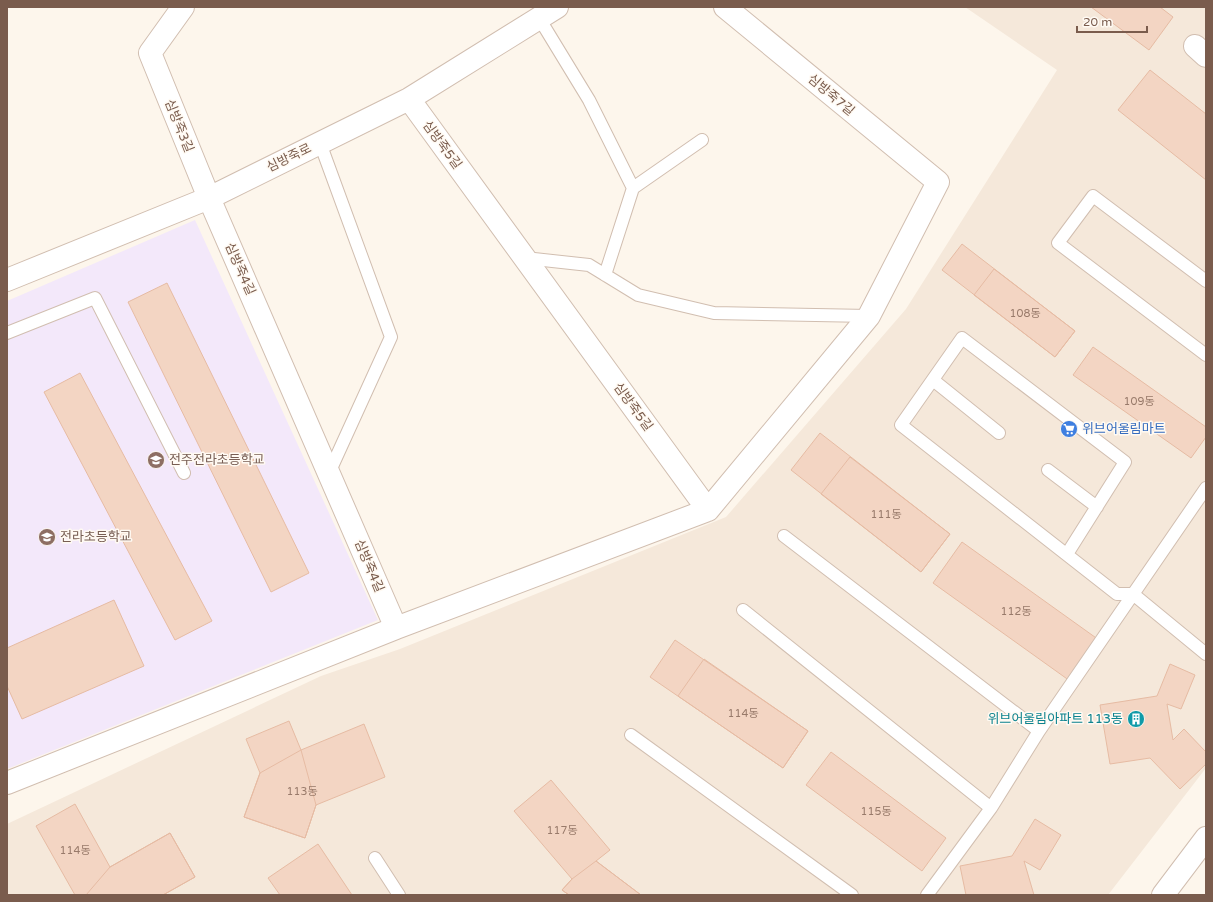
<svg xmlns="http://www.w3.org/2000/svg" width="1213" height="902" font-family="'Varela Round','Noto Sans KR',sans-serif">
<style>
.residential{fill:#f5e8da}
.education{fill:#f3e8fa}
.building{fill:#f3d5c3;stroke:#e6bba3}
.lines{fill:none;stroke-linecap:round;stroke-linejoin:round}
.service-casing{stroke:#d1beb0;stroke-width:14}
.minor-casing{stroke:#d1beb0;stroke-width:24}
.tertiary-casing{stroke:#d1beb0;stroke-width:24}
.service{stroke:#fff;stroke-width:12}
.minor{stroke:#fff;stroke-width:22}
.tertiary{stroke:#fff;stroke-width:22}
.labels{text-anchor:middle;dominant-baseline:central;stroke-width:3;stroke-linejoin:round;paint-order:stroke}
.number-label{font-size:11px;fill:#987a6a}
.street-label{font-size:13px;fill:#7a5c4d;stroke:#fffaf3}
.shop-label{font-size:13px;fill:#366cbe;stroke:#fffaf3;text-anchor:start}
.education-label{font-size:13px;fill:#785e54;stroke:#fffaf3;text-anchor:start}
.culture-label{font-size:13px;fill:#0d838f;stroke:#fffaf3;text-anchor:end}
</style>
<rect width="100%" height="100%" fill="#fdf6ec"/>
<path class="residential" d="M965 7H1206V768L1108 895H7V824L321 676 400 649 726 517 906 309 1057 70Z"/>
<path class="education" d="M195 220 378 620 7 769V301Z"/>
<path class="building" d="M1091 7H1160L1173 17 1149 50Z
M1150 70 1206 114V180L1118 110Z
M962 244 1075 331 1055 357 942 270Z
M994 269 1075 331 1055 357 974 295Z
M167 283 309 573 271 592 128 302Z
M1093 347 1206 427V437L1191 458 1073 375Z
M80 373 212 621 175 640 44 392Z
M820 433 950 534 921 572 791 470Z
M850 457 950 534 921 572 821 494Z
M962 542 1099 640 1070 681 933 583Z
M114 600 144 666 22 719 7 686V648Z
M675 640 808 731 783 768 650 677Z
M704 659 808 731 783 768 678 696Z
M1170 664 1195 675 1181 709 1167 704 1173 740 1184 729 1206 752V764L1180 789 1150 758 1110 764 1100 705 1157 696Z
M289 721 301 750 364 724 385 777 316 805 305 838 244 817 260 773 246 739Z
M301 750 316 805 305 838 244 817 260 773Z
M831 752 946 838 922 871 806 785Z
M551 780 610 850 596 861 641 895H569L562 890 572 879 514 811Z
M75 804 110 867 170 833 195 877 163 895H75L36 826Z
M1035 819 1061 835 1040 870 1024 861 1034 895H966L960 866 1012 856Z
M170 833 195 877 163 895H86L110 867Z
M318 844 352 895H280L268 878Z
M596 861 641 895H569L562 890 572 879Z"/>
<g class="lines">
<g class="service-casing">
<path id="service" d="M539 18 589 100 633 188
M320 143 391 337 329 473
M525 258 589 265 638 295 714 313 869 316
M605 275 633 188 702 140
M1206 281 1093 196 1058 243 1206 355
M7 333 95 298 184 473
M933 380 999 433
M1048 470 1097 507
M784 536 1039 731
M1067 554 1125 462 962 338 901 425 1117 594H1133L1206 654
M743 610 991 808
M631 735 852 895
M375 858 399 895
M927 895 991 808 1039 731 1206 488"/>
</g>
<g class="minor-casing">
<path id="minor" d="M183 7 150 53 209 198 396 628 708 510 869 316 938 182 725 7
M1195 46 1206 56
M409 99 708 510
M7 280 209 198 409 99 557 7
M7 783 396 628"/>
</g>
<g class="tertiary-casing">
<path id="tertiary" d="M1163 895 1206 838"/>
</g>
<use href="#service" class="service"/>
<use href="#minor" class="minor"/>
<use href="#tertiary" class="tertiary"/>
</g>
<defs>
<g id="supermarket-disc" transform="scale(0.9)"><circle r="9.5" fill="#3f7fe0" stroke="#fffaf3"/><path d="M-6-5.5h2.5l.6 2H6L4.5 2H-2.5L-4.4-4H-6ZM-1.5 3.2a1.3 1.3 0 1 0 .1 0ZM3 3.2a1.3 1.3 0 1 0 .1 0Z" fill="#fff"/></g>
<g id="school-disc" transform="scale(0.9)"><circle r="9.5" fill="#8d6e63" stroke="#fffaf3"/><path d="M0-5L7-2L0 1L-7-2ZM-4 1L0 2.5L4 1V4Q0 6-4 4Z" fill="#fff"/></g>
<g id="building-disc" transform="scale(0.9)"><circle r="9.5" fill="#0f9aa8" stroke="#fffaf3"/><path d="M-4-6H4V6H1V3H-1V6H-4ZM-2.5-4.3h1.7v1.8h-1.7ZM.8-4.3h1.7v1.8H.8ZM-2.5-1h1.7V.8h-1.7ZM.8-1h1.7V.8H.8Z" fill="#fff"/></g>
</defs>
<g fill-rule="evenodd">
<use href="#supermarket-disc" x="1069" y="429"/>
<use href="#school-disc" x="156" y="460"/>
<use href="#school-disc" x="47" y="537"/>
<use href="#building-disc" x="1136" y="719"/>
</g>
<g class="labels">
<g class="number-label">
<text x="1025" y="313">108동</text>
<text x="1139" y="401">109동</text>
<text x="886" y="514">111동</text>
<text x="1016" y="611">112동</text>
<text x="743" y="713">114동</text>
<text x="302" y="791">113동</text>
<text x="876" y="811">115동</text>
<text x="562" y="830">117동</text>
<text x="75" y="850">114동</text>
</g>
<g class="street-label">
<text transform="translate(831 95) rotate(40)">심방죽7길</text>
<text transform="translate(179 126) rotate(68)">심방죽3길</text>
<text transform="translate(442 145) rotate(54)">심방죽5길</text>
<text transform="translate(289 158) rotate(-26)">심방죽로</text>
<text transform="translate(240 269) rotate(66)">심방죽4길</text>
<text transform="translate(633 407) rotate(54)">심방죽5길</text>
<text transform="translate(369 566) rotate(67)">심방죽4길</text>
</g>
<g class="shop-label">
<text x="1082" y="429">위브어울림마트</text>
</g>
<g class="education-label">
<text x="169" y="460">전주전라초등학교</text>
<text x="60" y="537">전라초등학교</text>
</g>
<g class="culture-label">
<text x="1123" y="719">위브어울림아파트 113동</text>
</g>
</g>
<rect width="1213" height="902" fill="none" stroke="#7a5c4d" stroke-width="16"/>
<path d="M1077 26v6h70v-6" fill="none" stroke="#7a5c4d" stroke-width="2"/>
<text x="1083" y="26" font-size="12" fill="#7a5c4d" stroke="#fffaf3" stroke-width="3" paint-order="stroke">20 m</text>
</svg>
